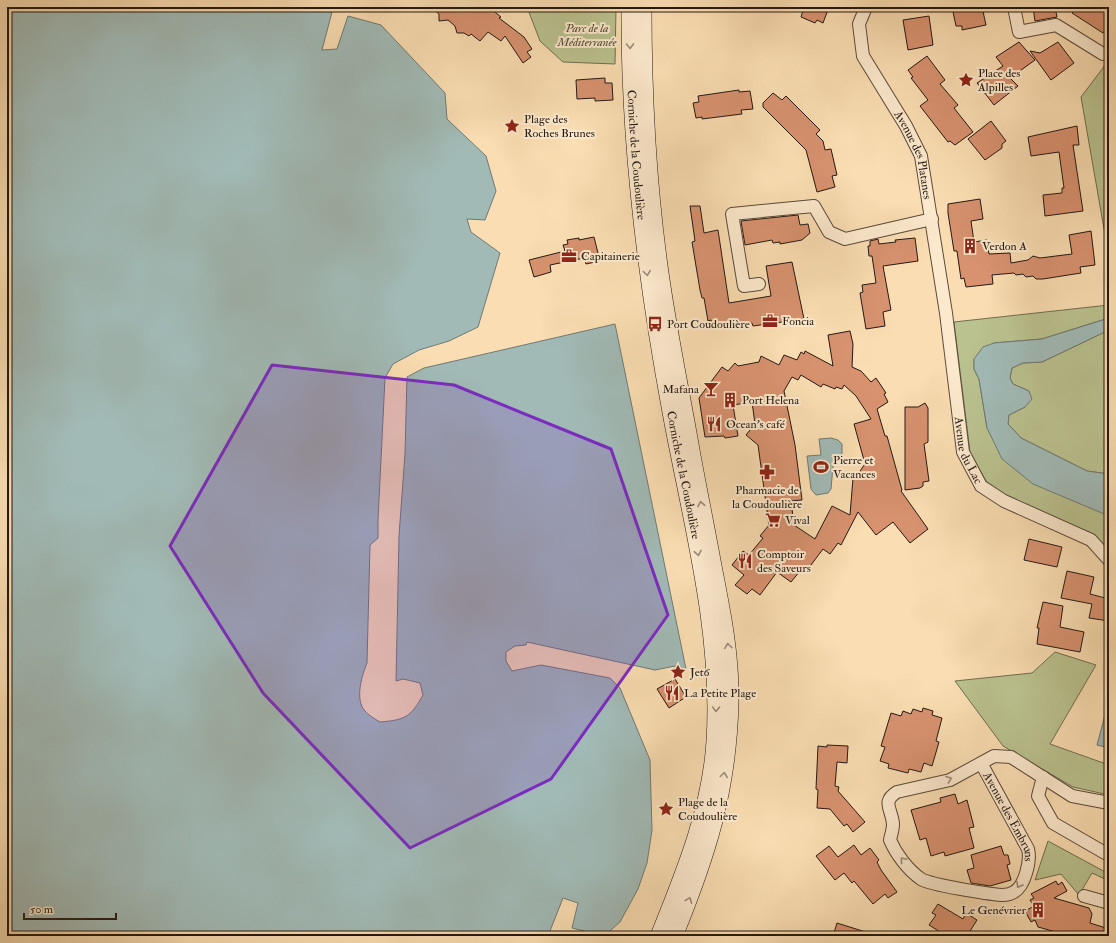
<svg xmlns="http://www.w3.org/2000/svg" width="1116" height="943" font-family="'IM FELL Double Pica',serif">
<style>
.green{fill:#bac28f;stroke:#6f6d50}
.water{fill:#a1bab6;stroke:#6f7974}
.building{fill:#d89270;stroke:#241812;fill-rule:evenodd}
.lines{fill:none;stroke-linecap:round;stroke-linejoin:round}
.street-casing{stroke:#5a493a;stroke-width:14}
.secondary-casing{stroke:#241812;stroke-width:18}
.street{stroke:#fce9cd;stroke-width:12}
.secondary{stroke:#fce9cd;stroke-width:17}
.oneway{stroke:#9b8b79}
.marked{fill:#7b2cbf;fill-opacity:0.2;stroke:#7b2cbf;stroke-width:3;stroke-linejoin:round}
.labels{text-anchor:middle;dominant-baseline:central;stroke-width:4;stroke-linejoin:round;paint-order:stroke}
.park-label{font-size:12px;font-style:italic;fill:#514b38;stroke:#fce9cd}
.poi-label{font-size:12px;fill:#241812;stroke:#fce9cd;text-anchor:start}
.street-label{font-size:12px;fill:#241812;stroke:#fce9cd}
</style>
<rect width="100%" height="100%" fill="#faddb2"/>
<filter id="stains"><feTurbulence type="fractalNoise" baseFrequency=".005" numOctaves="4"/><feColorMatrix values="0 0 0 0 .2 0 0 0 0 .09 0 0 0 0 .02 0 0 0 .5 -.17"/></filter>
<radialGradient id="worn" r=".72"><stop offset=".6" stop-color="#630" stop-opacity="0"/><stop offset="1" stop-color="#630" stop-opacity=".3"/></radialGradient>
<path class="green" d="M527 7H616L615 64 563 62 540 41Z
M1109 60V246H1107L1081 97Z
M1109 305V318L1042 339 994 343 974 359V369L979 379 987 428 1109 516V556L1010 499 986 481 970 452 954 322Z
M1109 330V474L1087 471 1021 438 1008 424 1009 415 1025 407 1029 391 1013 384 1010 378 1012 368 1023 363 1042 362Z
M1055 652 1096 665 1050 744 1109 765V795L1073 787 1003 746 955 681 1032 673Z
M1048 841 1109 874V881L1092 873 1079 895 1061 874 1035 880Z"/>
<path class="water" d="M7 7H312L332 12 322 50 337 49 348 16 381 25 445 93 447 119 486 156 496 191 485 220 467 219 471 232 500 253 478 327 449 341 419 350 393 364 385 378 378 520V538L370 545 367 663C362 675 355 698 364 710 368 715 375 719 380 722 405 720 411 717 423 695L420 683 403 679 396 681 399 536 405 454 407 377 424 368 615 324 686 669 676 671 675 666 655 670 527 642 526 645 515 646 506 652V661L512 671 541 665 610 678 620 688 650 760 652 830 647 863 638 889 620 922 604 936 572 928 578 903 563 898 548 936H7Z
M1109 318V330L1042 362 1023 363 1012 368 1010 378 1013 384 1029 391 1032 399 1025 407 1009 415 1008 424 1021 438 1087 471 1109 474V516L1033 484 1002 459 987 428 979 379 974 369V359L983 347 994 343 1042 339Z
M831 438 838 440 842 444V457L833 466 831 489 828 493 816 495 811 489 807 456 821 455 819 439Z
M1106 711 1109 712V748L1097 745Z"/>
<path class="building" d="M431 7H489L501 17 499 18 524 37 532 49 527 52 531 57 523 63 505 36 501 41 488 32 480 41 471 34 469 36 464 33H457L455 26 448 20 439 21V14Z
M804 7H829L823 23 817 20 815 23 801 17Z
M952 7H982L986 25 962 30V26H956Z
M1033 7H1055L1057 17 1035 21Z
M1077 7H1109V24L1103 33 1072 13Z
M929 16 933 45 908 50 903 20Z
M1019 42 1035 60 1010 78 1018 86 994 105 977 83 1003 66 996 57Z
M1058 42 1074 63 1051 80 1030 51 1040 53Z
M927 56 945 80 940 84 958 105 954 108 973 132 955 145 950 141 948 142 920 106 928 100 911 78 913 77 908 70Z
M605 78V83H612L613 100 595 101V98L577 99 576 80Z
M739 90V92L750 91 753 109 741 110 742 114 702 119V117L696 118 693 103 699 102 698 96Z
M773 93 782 100 786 96 820 130 816 134 823 141 825 150 831 149 837 175 832 176 835 187 817 192 806 150 763 107V103Z
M991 121 1006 141 1002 144V148L985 160 968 139Z
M1077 126 1079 145H1073L1083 211 1045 216 1043 195 1062 193V188H1064L1059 152 1031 156 1028 137Z
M980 199 983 219 971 221 974 242 987 240 989 254 1010 253 1011 263 1028 260 1033 256 1040 258 1072 254 1069 235 1091 231 1095 265 1080 267 1081 273 1043 279H1036L1033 276 1026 277 1023 274 1016 275 1014 273 992 275 993 284 966 287 964 278 961 279 957 251H954L948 213V204Z
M690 206H700L704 233 718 230 729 303 771 296 766 266 792 262 804 319 753 326 752 323 723 329 722 326 712 328 711 320 708 321 704 298H702L700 290 692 242 695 241Z
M798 215 800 225 808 224 810 233 802 240 780 244V242L773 243 772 240 745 245 741 221Z
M594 237 600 261 586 264 584 258 550 265 551 272 534 277 529 260 565 251 563 245 568 244 567 240 579 238V240Z
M915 238 918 261 883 266 891 310 883 312 885 326 866 329 860 293 863 292 862 285 876 283 872 256H869L868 246H870V241L878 239 879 244 896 242 895 240Z
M850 331 853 344 852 367 861 371 871 382 876 378 886 393 884 394 888 402 877 409 885 436H887L902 490 901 491 928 529 910 543 893 522 876 535 858 512 841 545 838 543 830 554 823 549 808 569 806 568 802 573 800 571 791 582 777 572 760 595 752 589 747 594 735 585 744 575 732 565 743 551 749 555 763 538 760 536 769 525 758 445 746 435 755 424 752 402 733 405 738 436 725 438 724 436 705 437 699 398 722 367 728 371 735 363 738 366 759 362 761 356 779 365 784 355 797 360 801 352 804 354 805 351 833 366 828 335ZM801 375 821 387 823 384 835 389 836 387 842 389 844 385 856 396 871 419 854 424 865 464 860 471 859 478H853L850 515 832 506 815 539 794 525 791 501 802 500 795 445 784 391 792 377 798 380Z
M925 403 928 408V442L924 444 929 481 923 482V486L920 488 905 490V407H918Z
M1029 539 1062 547 1057 567 1024 560Z
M1067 571 1094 577 1090 594 1109 599V621L1089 618 1092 604 1061 598Z
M1043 602 1063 606 1060 627 1084 632 1080 652 1037 644 1039 628H1037Z
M675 679 686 697 669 708 657 689Z
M923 708 933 711 932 715 942 718 936 741 939 742 932 766 924 763 921 772 909 769 908 773 888 768 889 764 880 761 885 747 881 746 891 713 901 716 903 711 911 714 913 709 922 712Z
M827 745 848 746 847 763 837 762 835 786 839 787 838 791 865 822 853 832 847 824 844 826 830 809 817 808 818 790 816 789 818 746 827 747Z
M955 794 958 804 967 800 974 827 969 828 974 848 945 856 944 852 931 856 926 838 920 840 911 810 941 802 940 798Z
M854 845 861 855 870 848 879 860 877 862 881 870 897 892 888 898 885 894 873 904 854 881 852 883 844 873 835 880 816 856 829 846 838 857Z
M1001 846 1004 855H1008L1010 864 1007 865 1011 880 990 886 971 883 967 870 974 868 971 855Z
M1056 881 1058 885 1062 882 1067 891 1054 898 1089 908 1092 914 1090 923 1109 929V936H1070L1038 927 1035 920 1031 922 1025 911 1034 906 1030 900 1034 898 1031 894Z
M938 904 963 919 966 913 977 920 967 936H956L947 931 945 935 929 925 936 915 932 913Z
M837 923 872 934V936H833Z"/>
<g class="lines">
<g class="street-casing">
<g id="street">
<path id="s1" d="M866 7 859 24 863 56 906 126 921 156 946 313 963 452 981 486 1004 501 1091 540 1109 560"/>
<path d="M1014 7 1019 32 1056 25 1103 54"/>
<path d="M759 284 744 286 732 214 814 206 829 232 845 239 932 219"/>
<path id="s2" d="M981 763 1028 849C1031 860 1025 886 1014 892 1011 894 1006 895 1002 895 988 894 931 885 921 879 908 870 896 854 890 840 891 835 893 830 893 824 892 809 881 802 897 792L950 780 994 756 1011 757 1072 796 1109 803"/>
<path d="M1043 777 1038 796 1053 823 1105 853"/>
<path d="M1084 896 1109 903"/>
</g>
</g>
<g class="secondary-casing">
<g id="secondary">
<path id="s3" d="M630 7C629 144 646 278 671 412 691 521 722 630 715 741 711 809 684 874 659 936"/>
<path d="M643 7C643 90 647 175 658 258 666 322 680 386 691 450 698 489 706 527 713 566 722 612 731 656 730 702 728 790 707 856 674 936"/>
</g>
</g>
<use href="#street" class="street"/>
<use href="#secondary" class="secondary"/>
</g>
<defs><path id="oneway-chevron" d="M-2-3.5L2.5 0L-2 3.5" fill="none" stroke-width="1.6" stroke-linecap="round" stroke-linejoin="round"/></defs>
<g class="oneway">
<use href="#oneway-chevron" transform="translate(630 46) rotate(89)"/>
<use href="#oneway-chevron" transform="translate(647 273) rotate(82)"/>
<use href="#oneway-chevron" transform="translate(701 504) rotate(-101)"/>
<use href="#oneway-chevron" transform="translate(698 553) rotate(80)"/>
<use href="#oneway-chevron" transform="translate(728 646) rotate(-97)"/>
<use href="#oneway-chevron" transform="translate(716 709) rotate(92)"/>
<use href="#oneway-chevron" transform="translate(724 775) rotate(-82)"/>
<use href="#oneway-chevron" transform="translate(949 779) rotate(-20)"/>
<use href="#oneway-chevron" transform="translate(903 860) rotate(-130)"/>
<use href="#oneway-chevron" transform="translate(1019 885) rotate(121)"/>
<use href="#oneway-chevron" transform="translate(689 900) rotate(-69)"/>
</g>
<path class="marked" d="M272 365 454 385 611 449 668 615 551 779 410 848 263 693 170 546Z"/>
<defs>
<g id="sight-bare" transform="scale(1.2)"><path d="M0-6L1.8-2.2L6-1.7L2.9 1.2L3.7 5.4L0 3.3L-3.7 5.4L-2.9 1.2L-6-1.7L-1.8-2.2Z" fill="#8f2418" stroke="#fce9cd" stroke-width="2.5" paint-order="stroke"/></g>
<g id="building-bare" transform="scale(1.2)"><path d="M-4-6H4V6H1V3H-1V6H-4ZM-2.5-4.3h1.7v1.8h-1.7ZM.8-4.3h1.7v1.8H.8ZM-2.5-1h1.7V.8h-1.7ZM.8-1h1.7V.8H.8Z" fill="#8f2418" stroke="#fce9cd" stroke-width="2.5" paint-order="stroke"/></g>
<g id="office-bare" transform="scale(1.2)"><path d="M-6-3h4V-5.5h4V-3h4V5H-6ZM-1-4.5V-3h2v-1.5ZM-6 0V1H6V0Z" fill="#8f2418" stroke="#fce9cd" stroke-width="2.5" paint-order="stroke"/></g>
<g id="bus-bare" transform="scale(1.2)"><path d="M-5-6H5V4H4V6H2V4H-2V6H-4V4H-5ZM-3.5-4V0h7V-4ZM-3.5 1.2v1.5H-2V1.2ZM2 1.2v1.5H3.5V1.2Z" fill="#8f2418" stroke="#fce9cd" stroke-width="2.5" paint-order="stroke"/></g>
<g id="bar-bare" transform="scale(1.2)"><path d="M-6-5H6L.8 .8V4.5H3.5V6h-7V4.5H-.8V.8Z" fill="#8f2418" stroke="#fce9cd" stroke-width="2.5" paint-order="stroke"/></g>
<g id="restaurant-bare" transform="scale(1.2)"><path d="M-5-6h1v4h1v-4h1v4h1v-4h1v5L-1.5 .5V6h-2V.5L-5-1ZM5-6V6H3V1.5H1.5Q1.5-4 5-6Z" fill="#8f2418" stroke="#fce9cd" stroke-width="2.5" paint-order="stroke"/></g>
<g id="stadium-bare" transform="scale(1.2)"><path d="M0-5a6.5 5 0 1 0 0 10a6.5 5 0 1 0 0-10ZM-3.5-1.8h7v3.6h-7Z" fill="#8f2418" stroke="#fce9cd" stroke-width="2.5" paint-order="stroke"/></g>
<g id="pharmacy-bare" transform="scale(1.2)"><path d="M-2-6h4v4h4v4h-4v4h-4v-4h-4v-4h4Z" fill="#8f2418" stroke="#fce9cd" stroke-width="2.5" paint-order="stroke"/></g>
<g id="supermarket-bare" transform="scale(1.2)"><path d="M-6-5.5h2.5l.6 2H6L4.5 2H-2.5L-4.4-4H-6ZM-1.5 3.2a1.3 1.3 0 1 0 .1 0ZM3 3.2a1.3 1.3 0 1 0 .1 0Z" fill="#8f2418" stroke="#fce9cd" stroke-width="2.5" paint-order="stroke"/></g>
</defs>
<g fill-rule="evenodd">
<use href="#sight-bare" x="966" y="80"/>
<use href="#sight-bare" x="512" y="126"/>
<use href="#building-bare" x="970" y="246"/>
<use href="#office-bare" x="569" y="256"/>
<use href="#office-bare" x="770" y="321"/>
<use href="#bus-bare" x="655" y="324"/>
<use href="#bar-bare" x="711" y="389"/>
<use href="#building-bare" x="730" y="400"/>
<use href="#restaurant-bare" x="714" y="424"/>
<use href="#stadium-bare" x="821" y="467"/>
<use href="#pharmacy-bare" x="767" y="472"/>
<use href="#supermarket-bare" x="773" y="520"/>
<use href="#restaurant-bare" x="745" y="561"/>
<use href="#sight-bare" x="678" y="672"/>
<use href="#restaurant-bare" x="672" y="693"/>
<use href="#sight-bare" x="666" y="809"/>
<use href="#building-bare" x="1038" y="910"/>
</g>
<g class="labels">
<g class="park-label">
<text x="587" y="28">Parc de la<tspan x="587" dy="14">Méditerranée</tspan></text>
</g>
<g class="poi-label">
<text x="978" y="73">Place des<tspan x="978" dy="14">Alpilles</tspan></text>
<text x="524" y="119">Plage des<tspan x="524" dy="14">Roches Brunes</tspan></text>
<text x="982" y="246">Verdon A</text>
<text x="581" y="256">Capitainerie</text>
<text x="782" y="321">Foncia</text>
<text x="667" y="324">Port Coudoulière</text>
<text x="699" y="389" text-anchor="end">Mafana</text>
<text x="742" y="400">Port Helena</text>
<text x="726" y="424">Ocean's café</text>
<text x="833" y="460">Pierre et<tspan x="833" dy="14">Vacances</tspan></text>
<text x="767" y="490" text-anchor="middle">Pharmacie de<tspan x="767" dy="14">la Coudoulière</tspan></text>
<text x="785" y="520">Vival</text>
<text x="757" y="554">Comptoir<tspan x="757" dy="14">des Saveurs</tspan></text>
<text x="690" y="672">Jet6</text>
<text x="684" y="693">La Petite Plage</text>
<text x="678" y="802">Plage de la<tspan x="678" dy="14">Coudoulière</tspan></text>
<text x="1026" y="910" text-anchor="end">Le Genévrier</text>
</g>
<g class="street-label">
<text stroke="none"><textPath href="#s3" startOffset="148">Corniche de la Coudoulière</textPath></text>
<text stroke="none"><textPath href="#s1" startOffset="163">Avenue des Platanes</textPath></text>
<text stroke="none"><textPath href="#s1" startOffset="465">Avenue du Lac</textPath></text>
<text stroke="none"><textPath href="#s3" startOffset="472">Corniche de la Coudoulière</textPath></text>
<text stroke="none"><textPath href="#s2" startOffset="61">Avenue des Embruns</textPath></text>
</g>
</g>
<rect width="1116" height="943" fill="none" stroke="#faddb2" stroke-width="24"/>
<rect x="8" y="8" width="1100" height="927" fill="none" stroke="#241812" stroke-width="2"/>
<rect x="12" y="12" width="1092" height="919" fill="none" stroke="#241812"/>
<path d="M24 913v6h92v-6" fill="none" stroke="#241812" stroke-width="2"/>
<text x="30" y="913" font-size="12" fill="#241812" stroke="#fce9cd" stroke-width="3" paint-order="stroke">50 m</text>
<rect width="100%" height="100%" filter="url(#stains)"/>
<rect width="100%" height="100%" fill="url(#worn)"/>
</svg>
